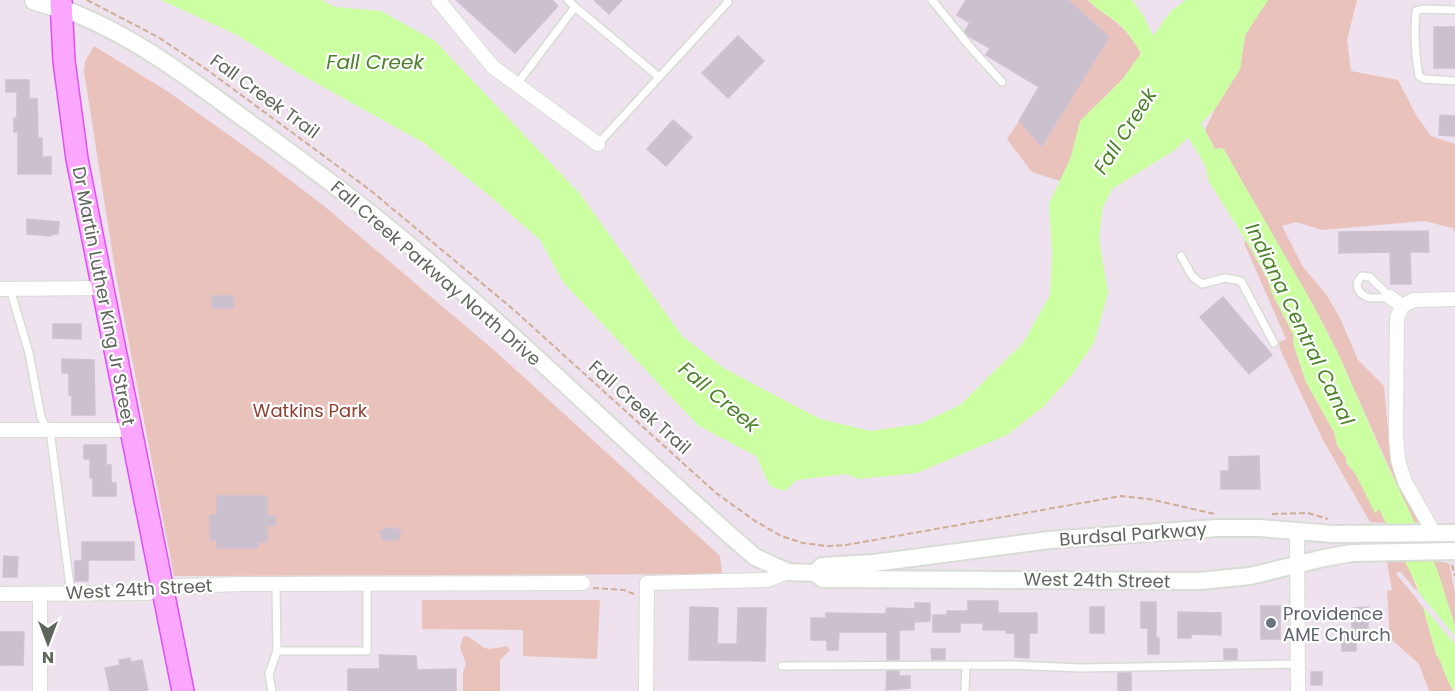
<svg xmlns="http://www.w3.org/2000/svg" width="1455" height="691" font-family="Poppins,sans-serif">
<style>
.green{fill:#e9c2bc}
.water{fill:#ccffa2}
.pier{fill:#eee2ef}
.building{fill:#cac1cd;stroke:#d0c0d4;stroke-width:1.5}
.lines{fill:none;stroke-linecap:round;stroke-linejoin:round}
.service-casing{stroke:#d7ddd5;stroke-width:10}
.minor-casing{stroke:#d7ddd5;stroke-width:16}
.tertiary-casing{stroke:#d7ddd5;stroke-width:20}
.secondary-casing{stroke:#d0d7cd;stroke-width:22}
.primary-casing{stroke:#e04dfe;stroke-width:24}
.path{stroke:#cfad97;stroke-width:2;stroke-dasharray:6 3;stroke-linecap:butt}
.service{stroke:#fff;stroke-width:7}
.minor{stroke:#fff;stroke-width:14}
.tertiary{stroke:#fff;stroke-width:16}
.secondary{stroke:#fff;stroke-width:20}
.primary{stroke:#fba7ff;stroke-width:21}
.worship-dot{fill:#6b7280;stroke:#fff;stroke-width:2}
.labels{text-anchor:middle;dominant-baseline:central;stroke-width:4.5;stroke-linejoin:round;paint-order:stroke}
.street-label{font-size:18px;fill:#5e655b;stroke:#fff}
.park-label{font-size:18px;fill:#8f3f2f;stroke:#fff}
.worship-label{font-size:18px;fill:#5b616d;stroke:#fff;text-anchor:start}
.water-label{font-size:20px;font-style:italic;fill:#4b822a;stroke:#fff}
</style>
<rect width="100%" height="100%" fill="#eee2ef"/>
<path class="green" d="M1068 0H1088C1097 10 1108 15 1118 24 1128 32 1136 43 1141 54L1122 80 1080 121 1071 157 1060 181 1032 172 1007 139 1019 121 1043 146 1108 37Z
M1268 0H1357L1347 40 1351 71 1398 80 1416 115 1431 136 1455 144V234L1453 228 1424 221 1322 230 1296 222 1282 226 1303 267 1326 294 1339 316 1358 360 1384 386 1390 452 1397 471 1422 521 1414 523 1337 351 1313 305 1223 148 1215 149 1205 130 1215 109 1240 69 1245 35Z
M94 46 167 91 265 161 324 206 495 351 720 556 722 574 174 576 116 276 84 71 85 62Z
M1246 241 1268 280 1272 293 1293 334 1294 346 1306 382 1334 432 1337 445 1346 457 1347 464 1355 473 1376 512 1379 508 1386 523 1370 522 1323 440 1280 349 1279 342 1286 339 1244 243Z
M1433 561 1449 563 1455 593V626Z
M1387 562H1407L1419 594 1400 571 1396 574 1423 606 1436 654 1441 662 1453 691H1429L1419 664 1390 638 1387 591 1392 590Z
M422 600H600L597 659 523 656V630L422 629Z
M467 636C488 648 479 652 507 646L510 650 500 660V691H463V672L466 664 460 647 463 637Z"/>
<path class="water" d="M161 0H321L336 7 381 11 435 41 580 194 682 336 725 369 820 419 871 431 920 424 960 405 1023 343 1050 295 1052 253 1049 204 1071 157 1080 121 1122 80 1141 53C1135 43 1127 31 1118 23 1108 15 1097 10 1088 0H1132L1143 15 1153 36 1171 11 1186 0H1268L1245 35 1240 69 1215 109 1201 123 1215 149 1223 148 1313 305 1337 351 1383 456 1437 569 1455 626V691C1445 682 1444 665 1436 654L1417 586 1379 509 1375 513 1355 473 1347 464 1346 457 1337 445 1334 432 1306 382 1294 346 1293 334 1272 293 1268 280 1250 247 1209 182 1205 165 1188 137 1175 150 1112 189 1102 209 1099 240 1108 293 1094 343 1071 376 1043 407 1007 435 917 473 859 479 846 474 797 480 785 491 770 486 756 456 699 426 672 398 563 282 540 240 491 197 424 143 298 73 239 36Z"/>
<path class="pier" d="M1415 588 1455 636V644L1418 601Z"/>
<path class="building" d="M456 0H552L558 6 515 53Z
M594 0H622L609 14Z
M966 0H1068L1109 37 1042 146 1019 121 1039 87 986 55 990 48 968 36 965 31 970 23 957 15Z
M1434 27H1455V68H1434Z
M738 36 764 61 728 98 702 73Z
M6 80H29V99H37L38 138H42V157H51V174H18V132H14V118H17V92H6Z
M1440 115 1455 116V136L1439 135Z
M673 120 692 137 666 166 647 149Z
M27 219 59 222 58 234H51V236L27 234Z
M1428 231 1429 252H1410L1411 284H1391L1390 252 1339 253V232Z
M212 296H233L234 308H212Z
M1223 297 1272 355 1249 374 1200 317Z
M53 324H81V339L53 338Z
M62 359 94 360 95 415H72V395H69V373H62Z
M84 445H106V465H111V483H116V496H93V478H90V459H84Z
M1259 456 1260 489H1221V471H1229V457Z
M217 496H267V516H275V526H267V542H258V548H217V540H210V515H217Z
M391 527 401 531 398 540H383L380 531Z
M82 542H134V560H82Z
M4 556 18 557 17 577H3Z
M75 561H88V581H75Z
M968 601H998V613H1037V633H1029V658L1015 657V633H1006V630H983V623H960V632H933V615H947V611H968Z
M1141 602H1156V638H1159V654H1148V628H1141Z
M915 603H930V621L914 622V630H899V660H887V634L886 632H839L838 650H827V640H811V618H826V613L885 614 887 608 915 609Z
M1261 606H1280V639H1261Z
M690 607 718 608 717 644H737L738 608H766L765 661 689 660Z
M1090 607H1104V633H1090Z
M1368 607V636H1356V651H1342V636H1352V608Z
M1178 612 1221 613V635L1191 634V638H1178Z
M0 632H24L23 665H0Z
M931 649H945V660H932Z
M1224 649H1237V660H1224Z
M379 655 416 656 417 670 456 669V691H348V669H380Z
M130 658 131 662 142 660 148 691H110L105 668 120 665 119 660Z
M887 671H899V676H910V688L886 690Z
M1311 672H1322V685H1311Z
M1118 673H1131V691H1118Z"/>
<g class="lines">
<g class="service-casing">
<path id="service" d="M568 0 575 7
M932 0 971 48 1002 82
M1455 10 1423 9 1416 11C1414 34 1415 54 1419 76L1424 79 1455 81
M517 84 575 7 659 77
M598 144 728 2 727 0
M1181 256 1192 276 1202 284 1225 278 1241 281 1274 343
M1362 276 1370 277 1390 297C1379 298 1363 301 1358 289 1356 283 1358 280 1362 276Z
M10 289 29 353 41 417 47 430
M50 430 71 594
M277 651H367V584
M782 666 1011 665 1081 668 1298 664
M272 691 269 674 277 651 276 585
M965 691 966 666"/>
</g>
<g class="minor-casing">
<path id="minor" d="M438 0 493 67 598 144
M0 289 103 288
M1390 297 1402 306 1414 300 1455 299
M1402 306 1397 318 1396 435 1398 460 1405 482 1434 533
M0 430H130
M1297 531 1298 691
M0 594 147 593 178 586 242 584 583 583
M40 594V691
M646 691 647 583 767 580 788 572"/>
</g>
<g class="tertiary-casing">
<path id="tertiary" d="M61 8C134 34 195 83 257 128 316 171 374 214 429 262 540 357 644 461 755 557L788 572 815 573
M815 573 823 579 1199 581 1250 576 1324 558 1352 553 1455 551
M815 573 822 566 874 563 1049 540 1217 528H1259L1333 534 1455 533"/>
</g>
<g class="secondary-casing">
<path id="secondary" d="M35 0 61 8"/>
</g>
<g class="primary-casing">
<path id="primary" d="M61 0 64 61 77 159 183 691"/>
</g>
<path class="path" d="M87 0 158 37 206 69 370 190 514 310 716 493 755 521 781 536 803 543 826 546 846 545 1121 496 1149 499 1215 514
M1272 514 1308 513 1328 519
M1452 565 1455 576
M593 588 624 590 634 594"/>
<use href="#service" class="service"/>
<use href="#minor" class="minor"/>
<use href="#tertiary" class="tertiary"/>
<use href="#secondary" class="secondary"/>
<use href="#primary" class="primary"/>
</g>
<circle class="worship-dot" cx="1271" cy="623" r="6"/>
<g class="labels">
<g class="street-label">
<text transform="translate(265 96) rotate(36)">Fall Creek Trail</text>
<text transform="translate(436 273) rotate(41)">Fall Creek Parkway North Drive</text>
<text transform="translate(104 296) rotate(79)">Dr Martin Luther King Jr Street</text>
<text transform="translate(640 407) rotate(42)">Fall Creek Trail</text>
<text transform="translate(1133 534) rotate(-4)">Burdsal Parkway</text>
<text transform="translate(1097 580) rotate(1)">West 24th Street</text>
<text transform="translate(139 589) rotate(-3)">West 24th Street</text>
</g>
<g class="park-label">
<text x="310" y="410">Watkins Park</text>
</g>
<g class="worship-label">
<text x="1283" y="613">Providence<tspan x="1283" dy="21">AME Church</tspan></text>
</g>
<g class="water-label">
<text x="375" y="62">Fall Creek</text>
<text transform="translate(1125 131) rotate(-57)">Fall Creek</text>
<text transform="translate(1300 324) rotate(64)">Indiana Central Canal</text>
<text transform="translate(719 397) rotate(40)">Fall Creek</text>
</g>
</g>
<g transform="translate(48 643) rotate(180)" stroke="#ffffff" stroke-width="4.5" paint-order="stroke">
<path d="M0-4.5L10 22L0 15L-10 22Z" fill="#5e655b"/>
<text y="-9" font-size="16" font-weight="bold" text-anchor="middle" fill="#5e655b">N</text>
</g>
</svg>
